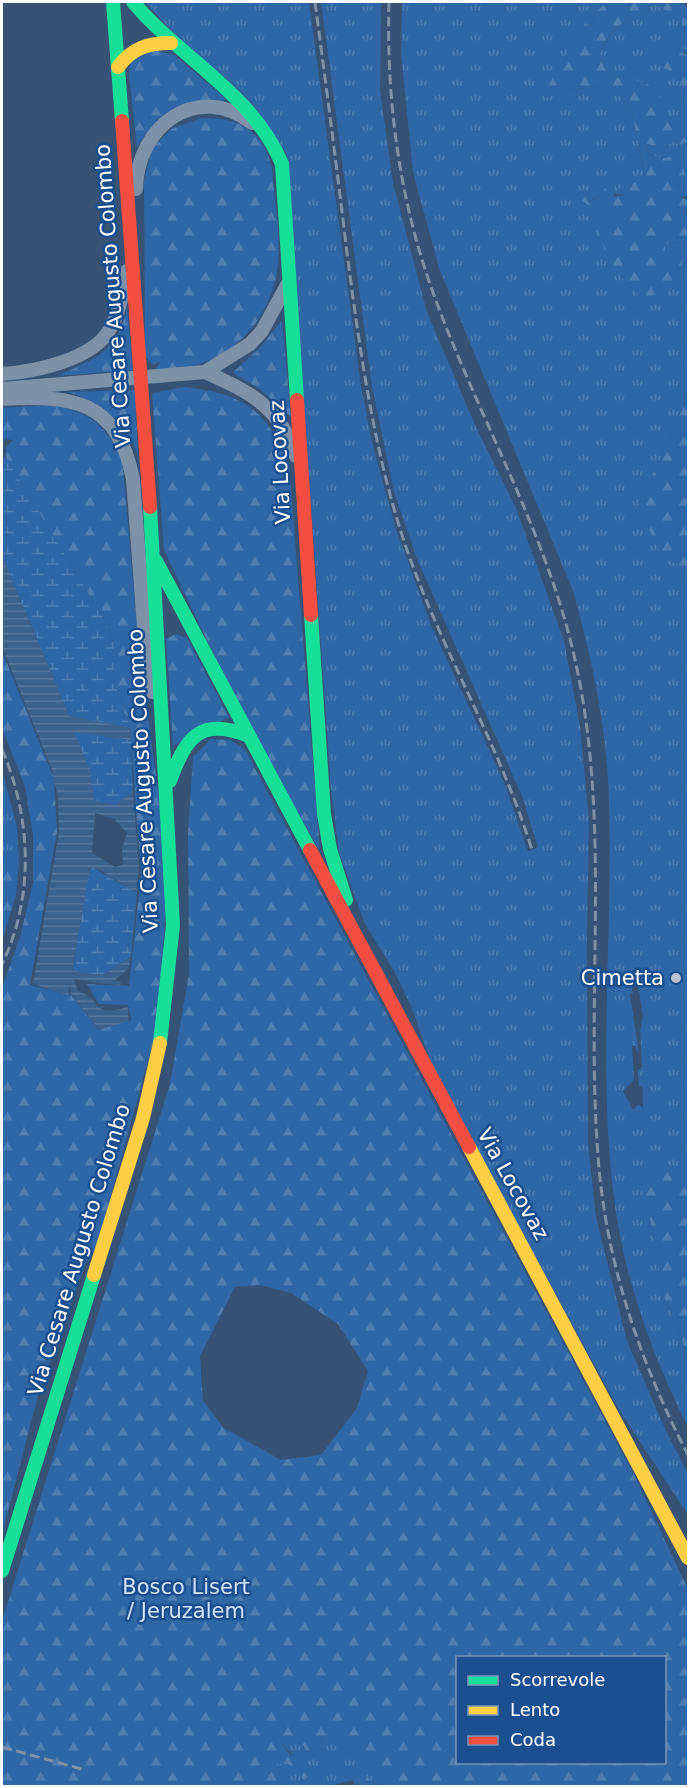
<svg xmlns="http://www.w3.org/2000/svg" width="690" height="1788" font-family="'DejaVu Sans',sans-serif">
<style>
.grass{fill:url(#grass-tufts);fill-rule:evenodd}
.forest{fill:url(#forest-firs);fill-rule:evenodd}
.wetland{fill:url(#wetland-marsh)}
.water{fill:url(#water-rules);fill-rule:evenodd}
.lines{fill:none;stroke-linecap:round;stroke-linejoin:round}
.street{stroke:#7d92a8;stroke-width:14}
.fast{stroke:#16e098;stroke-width:14}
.slow{stroke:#ffcf43;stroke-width:14}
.jam{stroke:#f24e42;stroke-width:14}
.rail{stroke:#7e92a7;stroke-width:3;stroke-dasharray:10 4.5;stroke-linecap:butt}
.poi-dot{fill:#b9c2ce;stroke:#1b4f8f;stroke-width:2}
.labels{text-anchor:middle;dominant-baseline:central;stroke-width:5;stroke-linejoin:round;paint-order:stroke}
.street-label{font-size:21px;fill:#fff;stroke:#1b4f8f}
.poi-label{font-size:21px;fill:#fff;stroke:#1b4f8f;text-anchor:end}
.park-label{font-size:21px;fill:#cfe3fa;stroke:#1b4f8f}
</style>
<defs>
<pattern id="grass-tufts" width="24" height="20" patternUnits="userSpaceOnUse" patternTransform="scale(1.5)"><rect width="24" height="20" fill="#2f66a5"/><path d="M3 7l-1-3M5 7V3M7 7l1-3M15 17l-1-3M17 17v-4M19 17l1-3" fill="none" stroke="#4e7db2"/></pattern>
<pattern id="forest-firs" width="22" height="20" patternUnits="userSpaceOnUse" patternTransform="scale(1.5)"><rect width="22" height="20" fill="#2f66a5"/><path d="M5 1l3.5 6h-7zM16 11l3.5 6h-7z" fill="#4e7db2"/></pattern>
<pattern id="wetland-marsh" width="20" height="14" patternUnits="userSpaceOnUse" patternTransform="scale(1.5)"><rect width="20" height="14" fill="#2f66a5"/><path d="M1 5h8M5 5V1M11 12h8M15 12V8" fill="none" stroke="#4e7db2"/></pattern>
<pattern id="water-rules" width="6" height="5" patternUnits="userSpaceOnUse" patternTransform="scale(1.5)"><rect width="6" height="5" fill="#3b618d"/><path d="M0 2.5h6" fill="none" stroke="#58799e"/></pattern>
</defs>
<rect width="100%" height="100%" fill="#365274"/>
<path class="grass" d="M145 2H309L361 386 373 446 396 529 431 625 504 782 528 851 538 847 522 796 417 559 394 492 372 387 321 2H381L380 90 393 183 427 312 475 425 516 508 564 641 580 726 589 820 587 935 588 1143 596 1218 627 1341 666 1431 688 1474V1515L618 1408 435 1074 411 1006 394 971 365 924 339 853 331 788 286 152Z
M402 2H607L596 12 591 27 585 23 546 97 566 90 610 85 632 112 646 183 628 195 603 193 589 202 585 192 576 196 595 210 609 212 614 262 622 276 665 255V244L679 242 688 248V396L638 507 662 555 688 571V1172L642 1169 664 1296 688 1357V1427C651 1353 622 1273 613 1190 597 1054 615 915 608 778 604 715 590 652 573 591L439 268 413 172 401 53ZM633 970 636 973 643 1016 640 1031 642 1067 638 1070 639 1086 643 1088V1107L638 1105 633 1110 623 1091 634 1080 632 1046H635L639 1055 630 993 633 994 631 982Z
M653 3 682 20 687 51 674 63 682 83 676 88 688 97V120L680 125 674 137 644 82C618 80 608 81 599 55 609 32 621 20 645 14Z
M672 141 680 145 688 142V187L680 188 665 158 650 155 645 142 665 149Z
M2 770 17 827 19 861 2 854Z
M321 1736C363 1740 366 1749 380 1786L356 1774 352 1780 331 1786H286L276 1764H288L292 1754 282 1744 283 1737 301 1743 310 1755 323 1756Z"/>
<path class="forest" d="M607 2H663L666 4 668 2H682L688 8V97L676 88 681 83 676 77 677 74 657 65 665 60 677 62 659 53 666 41 686 55 687 51 675 41 682 32V21L653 3 645 14C621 20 608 32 599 55 609 85 618 75 642 82 661 87 671 119 674 136L680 125 688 120V142L680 145 672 141 665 149 645 143 650 155 665 158 680 155 686 179 677 183 680 188 688 187V196L680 198 688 199V208L685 214H688V248L679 242 665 244V255L683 259C679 281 664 292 644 299 627 289 601 251 599 231L610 224 609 212 595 210 575 196 585 192 590 202 603 193 606 186 615 189 614 196 626 195 618 190 624 184 646 182 632 112 610 85 566 90 546 98 547 88 585 23 591 27 596 12Z
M155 50 174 55 225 98 222 104C176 111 166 106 137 147L129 75 130 61Z
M201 118C238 117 263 130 272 168 274 199 281 233 278 264 275 308 240 355 196 365 183 369 169 369 155 371L161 361 153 365 145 356 144 180 152 149 163 137 171 129Z
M127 308 133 370 57 376C96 358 117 353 127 308Z
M282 320 291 417 260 389 235 374 234 371 259 349Z
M184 387C242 393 267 409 289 465L320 851 247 725 164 550 152 393Z
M135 390 138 456C127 422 100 401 66 392Z
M688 396V571L662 556 638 507Z
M50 405C89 411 103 423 122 458L140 659 159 797 166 906 158 1024 97 1246 86 1262 38 1396 2 1534V988L20 937 33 883V836L25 787 2 728V651L54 778 57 832 30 985 71 995 98 1029 131 1020 128 1005 99 1004 87 984 129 986 141 875 130 728 114 680V643L105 621 6 458V447L13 440 2 439V408Z
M176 634 187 638 229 717 173 746 166 639Z
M211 739 230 740 244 748 633 1473 688 1589V1786H356L352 1780 356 1774 363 1771 371 1782 379 1786C366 1751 361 1740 321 1736L323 1757 310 1755 301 1743 283 1738 282 1744 308 1777 304 1780 288 1764H276L286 1786H2V1621L170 1084 189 974 188 833 193 757ZM260 1285 291 1293 338 1324 368 1371 357 1408 321 1455 281 1460 224 1428 203 1401 200 1356 235 1287ZM458 1658H664V1762H458Z
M2 854 19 861 16 895 2 941Z
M641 1168 688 1172V1357L664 1296Z"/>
<path class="wetland" d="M2 458H6L105 621 114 643V680L130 728 69 716 2 556Z
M73 731 131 740 133 791 116 805 94 801 92 787Z
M92 867 137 893 131 957 103 975 72 973 89 870Z"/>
<path class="water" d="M2 556 69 716 130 728 131 740 74 732 90 770 94 801 116 805 133 791 139 868 137 893 98 869 90 868 72 971 103 975 131 957 129 968 115 980 121 982 120 986 74 979 78 991C105 1000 88 1018 128 1007L129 1021 99 1030 71 994 70 984 68 995 33 984 59 832 58 798 52 770 2 647ZM95 813 114 819 127 833 122 849 123 865 115 867 92 853Z"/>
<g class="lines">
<path class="street" d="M136 189C137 126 197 81 252 123
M205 372C250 392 279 406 296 456
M2 374C34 372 93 360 110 329 120 312 123 289 127 271
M2 389 205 372 250 344 262 331 287 285
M2 399C74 395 117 400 133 479L146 653 152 692"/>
<path class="fast" d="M113 2 122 121
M133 2C180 58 253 94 282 164L297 400
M150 507 173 925 160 1043
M156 561 310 850
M311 615 324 814 330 849 346 900
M170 781C185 739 199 717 246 735
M2 1571 94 1275"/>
<path class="slow" d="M118 67C132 48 148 43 171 43
M469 1147 688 1558
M94 1275 143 1118 160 1043"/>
<path class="jam" d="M122 121 150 507
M297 400 311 615
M310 850 469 1147"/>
<path class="rail" d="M315 2C326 85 337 169 347 253 359 343 371 432 397 519 431 634 497 736 532 850
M389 2C386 102 400 204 435 298 480 421 548 535 576 664 612 830 584 1000 599 1168 608 1269 642 1366 688 1455
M2 749C31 817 35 896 2 964
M2 1747 85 1770"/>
</g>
<circle class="poi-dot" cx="676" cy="978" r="6"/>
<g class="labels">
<g class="street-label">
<text transform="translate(113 296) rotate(-94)">Via Cesare Augusto Colombo</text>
<text transform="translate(280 462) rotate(-93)">Via Locovaz</text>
<text transform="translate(143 781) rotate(-93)">Via Cesare Augusto Colombo</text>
<text transform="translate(513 1184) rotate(61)">Via Locovaz</text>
<text transform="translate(79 1250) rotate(-73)">Via Cesare Augusto Colombo</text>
</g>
<g class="poi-label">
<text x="664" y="978">Cimetta</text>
</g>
<g class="park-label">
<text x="186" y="1587">Bosco Lisert<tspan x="186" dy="24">/ Jeruzalem</tspan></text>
</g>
</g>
<rect width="690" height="1788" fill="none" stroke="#ffffff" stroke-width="6"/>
<rect x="456" y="1656" width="210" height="108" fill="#1b4f8f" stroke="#7695bc" stroke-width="1.5"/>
<rect x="468" y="1676" width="30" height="9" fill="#16e098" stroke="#7695bc" stroke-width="1.5"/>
<text x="510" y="1686" font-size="18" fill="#ffffff">Scorrevole</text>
<rect x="468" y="1706" width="30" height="9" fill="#ffcf43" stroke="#7695bc" stroke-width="1.5"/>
<text x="510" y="1716" font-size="18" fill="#ffffff">Lento</text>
<rect x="468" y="1736" width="30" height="9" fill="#f24e42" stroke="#7695bc" stroke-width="1.5"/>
<text x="510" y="1746" font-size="18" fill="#ffffff">Coda</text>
</svg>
